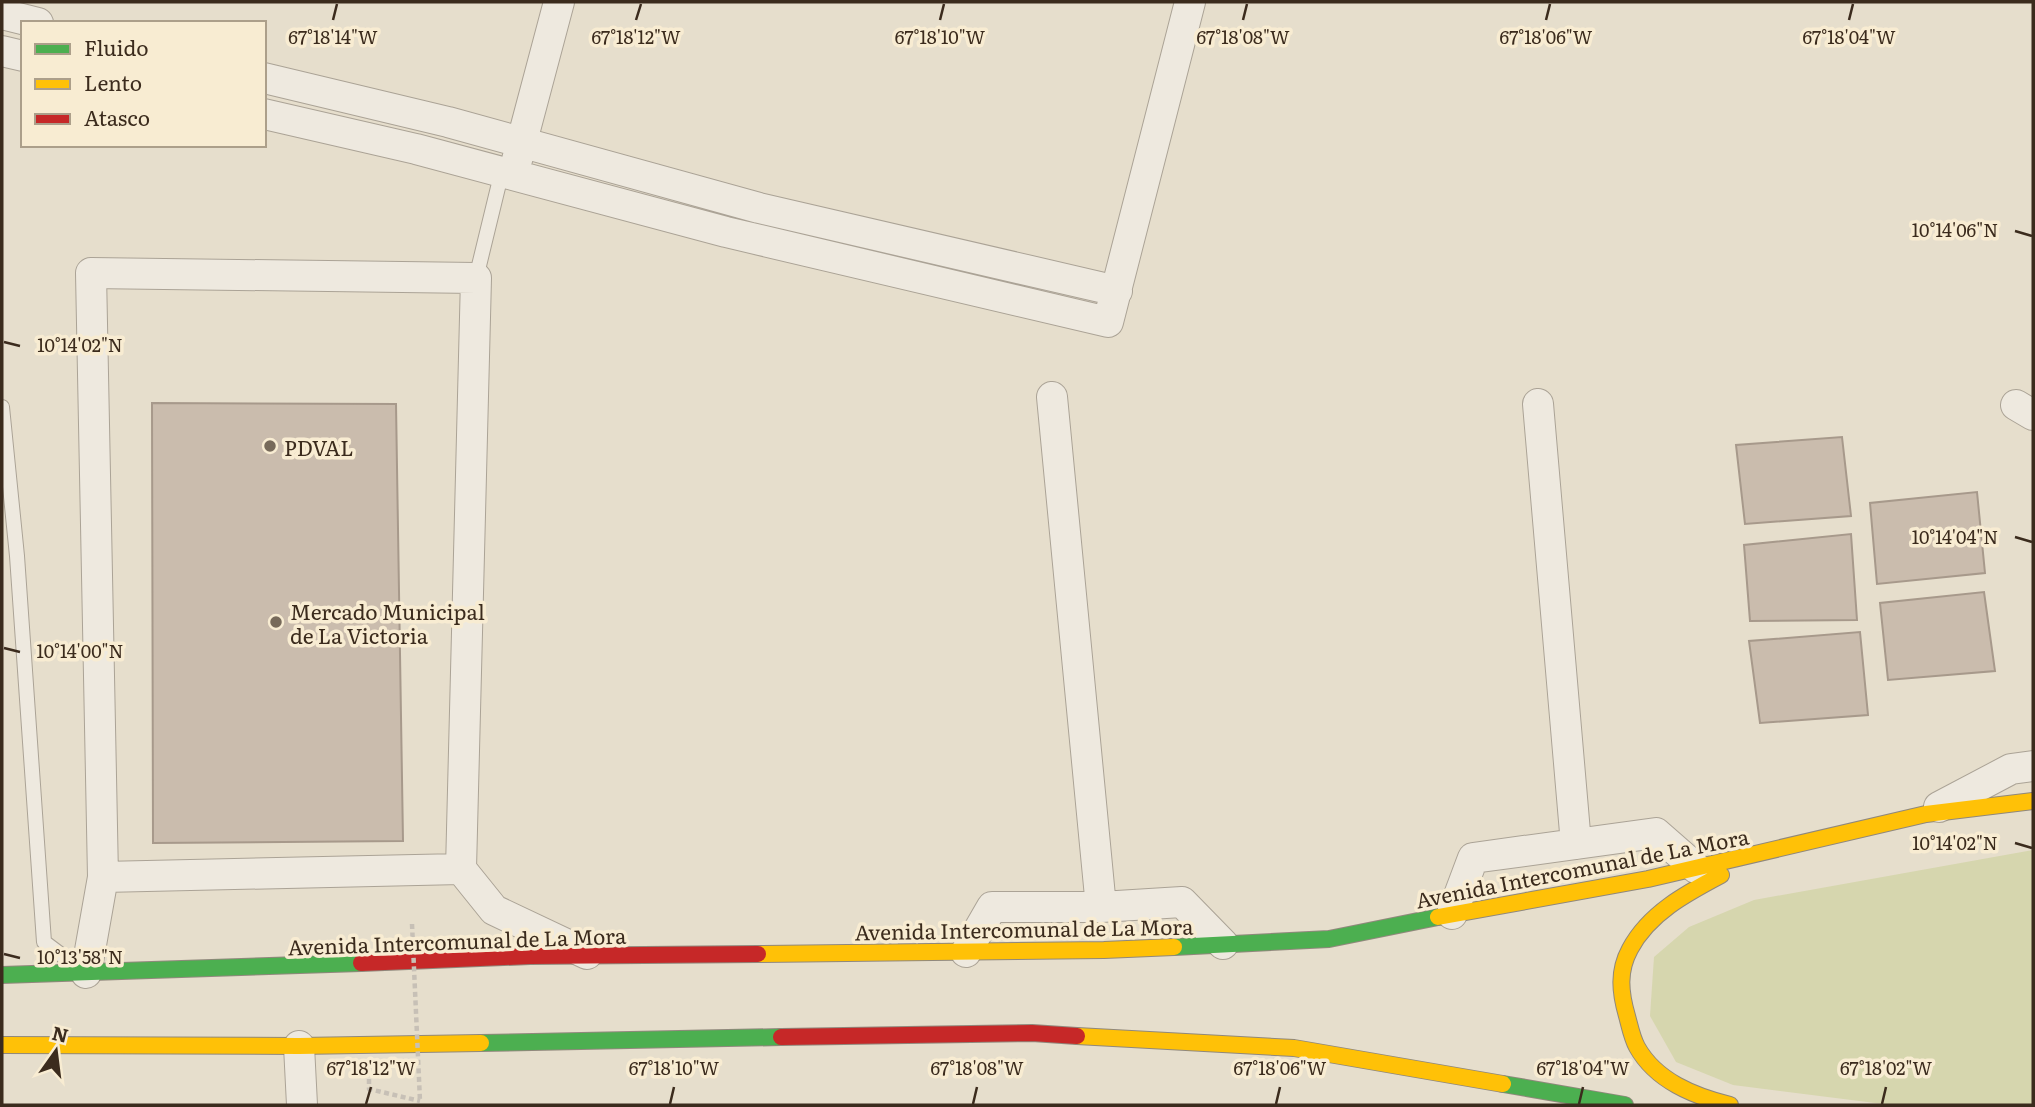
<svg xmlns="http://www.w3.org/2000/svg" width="2035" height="1107" font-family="Literata,serif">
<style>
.green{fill:#d6d6ae}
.building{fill:#cabcad;stroke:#a7998b;stroke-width:2}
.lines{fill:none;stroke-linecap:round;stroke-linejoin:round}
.lane-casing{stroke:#aba396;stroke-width:16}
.street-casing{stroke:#aba396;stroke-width:32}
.fast-casing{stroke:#90887c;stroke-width:18}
.slow-casing{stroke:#90887c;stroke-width:18}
.jam-casing{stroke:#90887c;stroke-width:18}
.path{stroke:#c7c0b6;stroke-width:4.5;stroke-dasharray:5 3.5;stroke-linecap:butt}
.lane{stroke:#eee9df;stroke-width:14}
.street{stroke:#eee9df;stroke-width:30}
.fast{stroke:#4caf50;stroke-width:16}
.slow{stroke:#ffc107;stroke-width:16}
.jam{stroke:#c62828;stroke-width:16}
.path-bridge{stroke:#c7c0b6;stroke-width:4.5;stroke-dasharray:5 3.5;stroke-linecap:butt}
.ticks{fill:none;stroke:#3b2b1d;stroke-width:2.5}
.poi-dot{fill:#776a5a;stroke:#f8ecd2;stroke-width:2.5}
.labels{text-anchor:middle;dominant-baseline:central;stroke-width:7;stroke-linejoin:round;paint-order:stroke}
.poi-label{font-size:21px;fill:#3b2b1d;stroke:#f8ecd2;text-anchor:start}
.street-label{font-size:21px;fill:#3b2b1d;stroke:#f8ecd2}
.ticks-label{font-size:18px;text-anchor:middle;fill:#3b2b1d;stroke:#f8ecd2;stroke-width:7;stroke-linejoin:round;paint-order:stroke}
</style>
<rect width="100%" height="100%" fill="#e6decc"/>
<path class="green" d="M2033 850V1105H1891L1733 1085 1676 1062 1650 1016 1654 957 1689 927 1754 900Z"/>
<path class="building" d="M152 403 396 404 403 841 153 843Z
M1842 437 1851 516 1745 524 1736 445Z
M1977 492 1985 573 1877 584 1870 503Z
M1851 534 1857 620 1750 621 1744 545Z
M1984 592 1995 671 1888 680 1880 603Z
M1860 632 1868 715 1760 723 1749 641Z"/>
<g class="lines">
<g class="lane-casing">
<path id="lane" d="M476 278 502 171
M2 407 17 556 44 942 76 966"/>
</g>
<g class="street-casing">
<path id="street" d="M2 14 38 23
M2 51 23 56
M264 78 448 122 759 208 1117 291
M264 114 416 149 726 232 1108 322 1190 2
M517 160 559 2
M1052 397 1101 907
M1538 404 1576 844
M2016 405 2033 415
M1939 807 2011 769 2033 766
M103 877 461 869
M1452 914 1473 858 1656 833 1696 868
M966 952 992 907H1101L1182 902 1223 944
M86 973 103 877 91 273 476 278 461 869 494 910 587 954
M299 1046 302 1105"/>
</g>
<g class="fast-casing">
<path id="fast" d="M1174 947 1329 939 1438 917
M2 975 361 963
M481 1043 781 1037
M1503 1084 1625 1105"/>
</g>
<g class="slow-casing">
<path id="slow" d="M1721 875C1687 893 1649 913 1630 949 1618 971 1620 992 1627 1016 1630 1027 1632 1038 1637 1047 1656 1081 1694 1096 1730 1105
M1438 917 1648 879 1926 814 2033 801
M758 954 1104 950 1174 947
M1077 1036 1294 1048 1503 1084
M2 1045 299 1046 481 1043"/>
</g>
<g class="jam-casing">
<path id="jam" d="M361 963 530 956 758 954
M781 1037 1032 1033 1077 1036"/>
</g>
<path class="path" d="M369 1079V1089L420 1101"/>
<use href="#lane" class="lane"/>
<use href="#street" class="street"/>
<use href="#fast" class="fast"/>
<use href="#slow" class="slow"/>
<use href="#jam" class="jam"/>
<path class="path-bridge" d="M412 924 420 1101"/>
</g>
<path class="ticks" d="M333 20 337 4M636 20 641 4M940 20 944 4M1243 20 1247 4M1546 20 1550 4M1849 20 1853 4M2015 231 2032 236M4 342 20 346M2015 537 2032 542M4 648 20 652M2015 843 2032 848M4 954 20 958M366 1104 371 1087M670 1104 674 1087M973 1104 977 1087M1276 1104 1280 1087M1579 1104 1583 1087M1882 1104 1886 1087"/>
<g class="poi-dot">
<circle cx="270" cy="446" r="7"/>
<circle cx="276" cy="622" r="7"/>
</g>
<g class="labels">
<g class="poi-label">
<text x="284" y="446">PDVAL</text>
<text x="290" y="610">Mercado Municipal<tspan x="290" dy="24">de La Victoria</tspan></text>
</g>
<g class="street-label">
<text transform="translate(1582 867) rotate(-11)">Avenida Intercomunal de La Mora</text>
<text transform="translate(1024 928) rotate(-1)">Avenida Intercomunal de La Mora</text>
<text transform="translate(457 940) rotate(-2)">Avenida Intercomunal de La Mora</text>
</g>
</g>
<g class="ticks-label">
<text x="333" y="44">67°18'14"W</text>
<text x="636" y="44">67°18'12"W</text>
<text x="940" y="44">67°18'10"W</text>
<text x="1243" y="44">67°18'08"W</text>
<text x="1546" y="44">67°18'06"W</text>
<text x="1849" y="44">67°18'04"W</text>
<text x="1955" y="237">10°14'06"N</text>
<text x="80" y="352">10°14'02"N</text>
<text x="1955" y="544">10°14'04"N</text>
<text x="80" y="658">10°14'00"N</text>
<text x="1955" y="850">10°14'02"N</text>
<text x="80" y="964">10°13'58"N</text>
<text x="371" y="1075">67°18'12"W</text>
<text x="674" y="1075">67°18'10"W</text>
<text x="977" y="1075">67°18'08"W</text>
<text x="1280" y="1075">67°18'06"W</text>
<text x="1583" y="1075">67°18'04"W</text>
<text x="1886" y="1075">67°18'02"W</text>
</g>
<rect width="2035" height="1107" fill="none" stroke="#3b2b1d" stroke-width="7"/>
<rect x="21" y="21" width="245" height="126" fill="#f8ecd2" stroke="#ac9f8a" stroke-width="2"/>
<rect x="35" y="44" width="35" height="10" fill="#4caf50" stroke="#ac9f8a" stroke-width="2"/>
<text x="84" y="56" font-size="21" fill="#3b2b1d">Fluido</text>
<rect x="35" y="79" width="35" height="10" fill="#ffc107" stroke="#ac9f8a" stroke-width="2"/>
<text x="84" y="91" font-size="21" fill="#3b2b1d">Lento</text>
<rect x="35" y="114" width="35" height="10" fill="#c62828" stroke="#ac9f8a" stroke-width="2"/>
<text x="84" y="126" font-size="21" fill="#3b2b1d">Atasco</text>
<g transform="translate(56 1051) rotate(14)" stroke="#f8ecd2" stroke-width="5" paint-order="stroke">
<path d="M0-5L12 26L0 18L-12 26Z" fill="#3b2b1d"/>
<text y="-10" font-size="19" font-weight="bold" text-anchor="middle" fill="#3b2b1d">N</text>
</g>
</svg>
